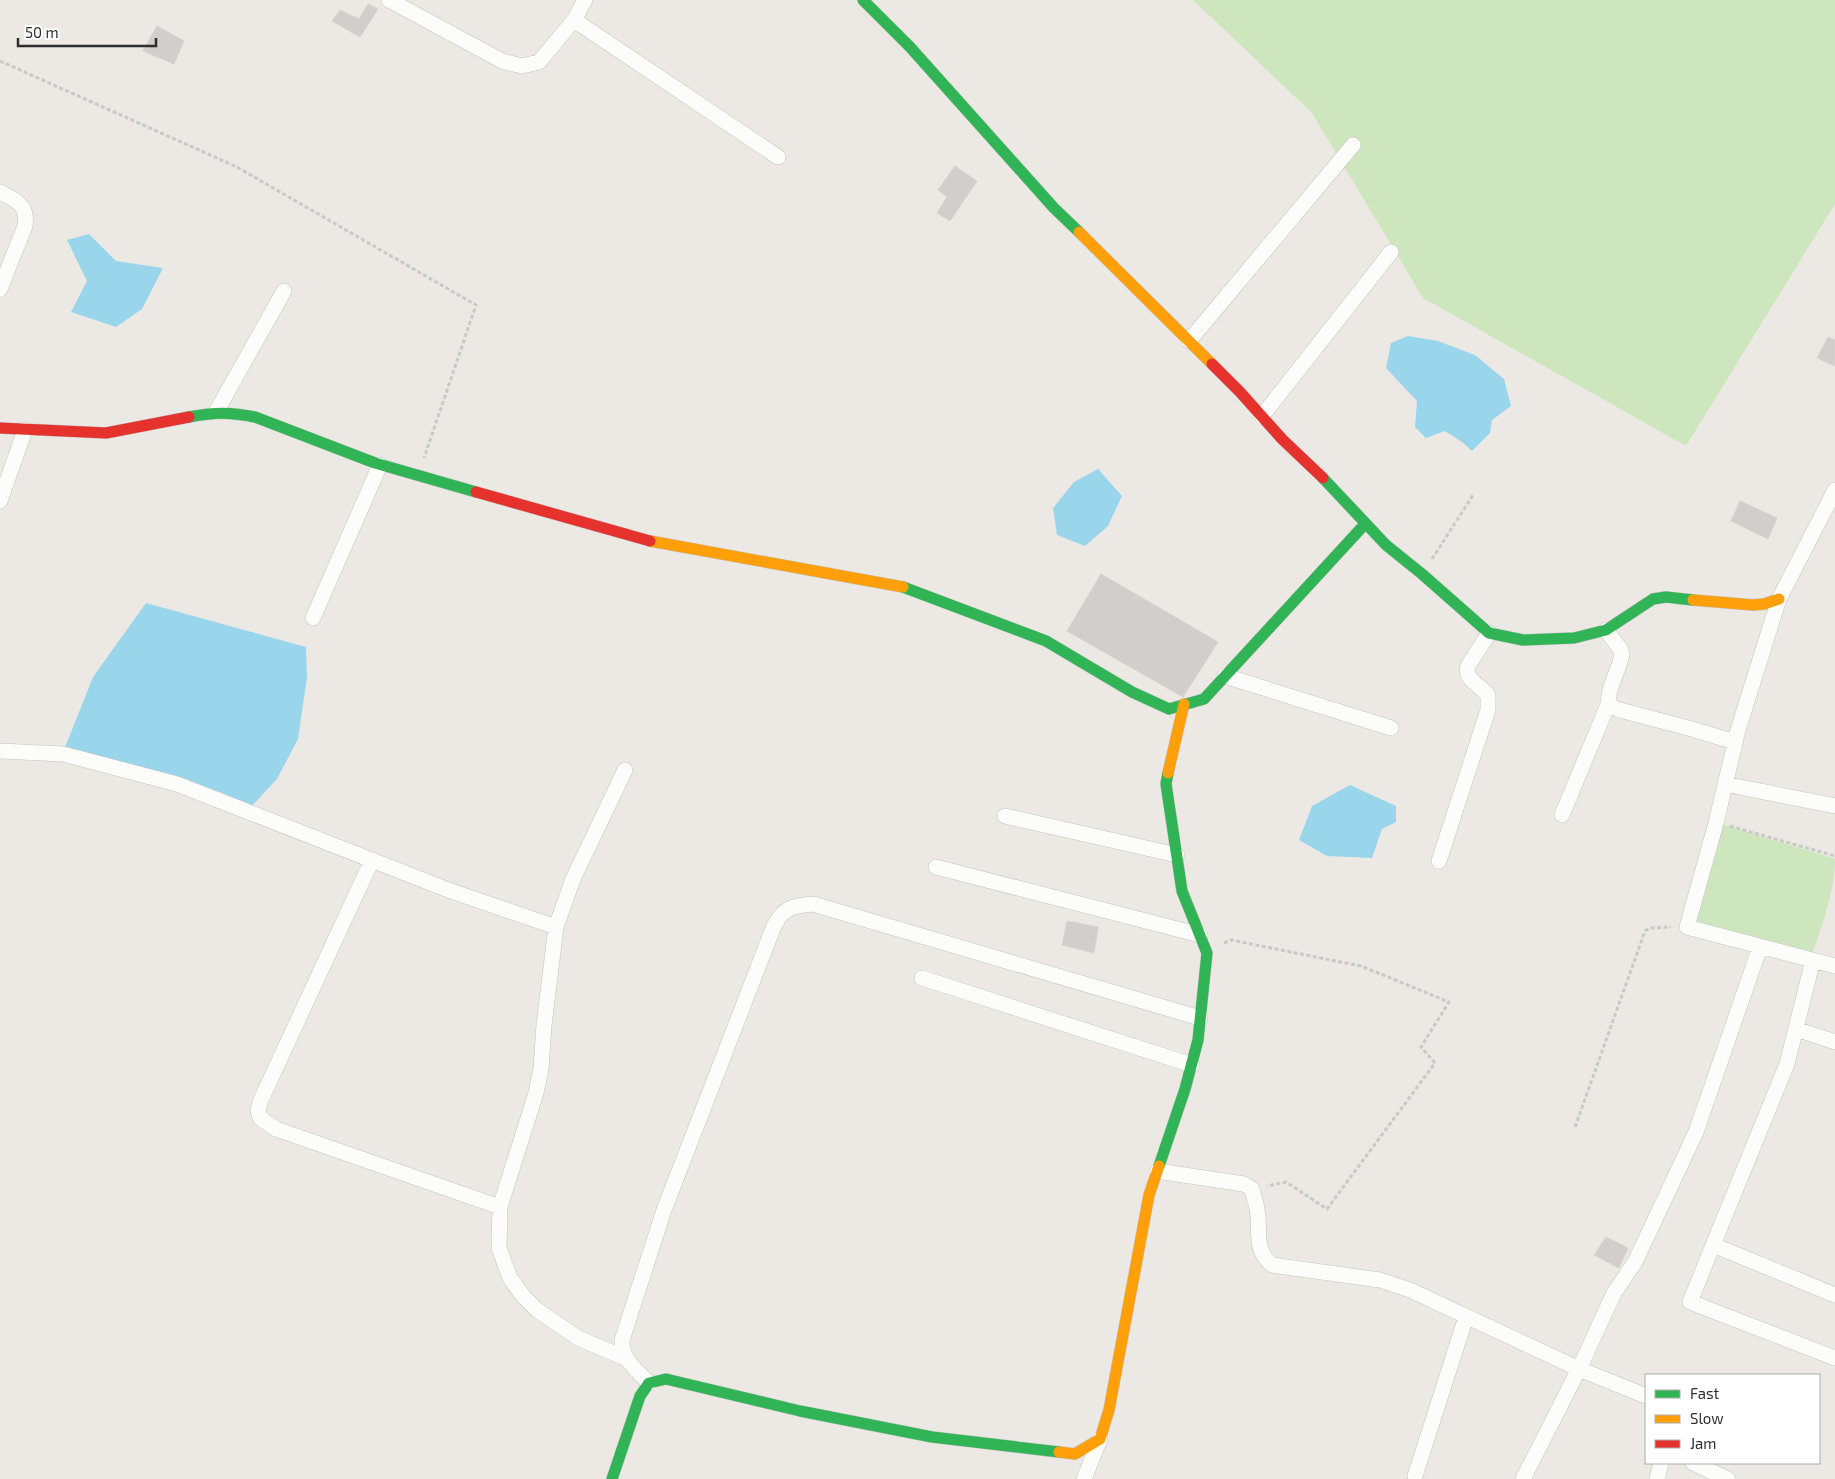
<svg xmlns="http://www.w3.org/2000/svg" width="1835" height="1479" font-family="'Exo 2',sans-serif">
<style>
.green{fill:#cee6be}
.water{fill:#99d6ec}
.building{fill:#d1cecb;stroke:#d7d4d0}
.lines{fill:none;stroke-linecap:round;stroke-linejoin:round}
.street-casing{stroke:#c5c4c5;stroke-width:16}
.fast-casing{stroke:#c5c4c5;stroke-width:12}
.slow-casing{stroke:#c5c4c5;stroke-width:12}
.jam-casing{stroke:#c5c4c5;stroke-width:12}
.path{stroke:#c9c9c8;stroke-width:3;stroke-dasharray:4 2.5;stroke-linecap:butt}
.street{stroke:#fcfcfb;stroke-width:15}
.fast{stroke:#30b455;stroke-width:11}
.slow{stroke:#ff9f0a;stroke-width:11}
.jam{stroke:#e5322d;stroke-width:11}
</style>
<rect width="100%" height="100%" fill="#ece8e4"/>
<path class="green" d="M1193 0H1835V204L1686 446 1423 298 1312 113Z
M1722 824 1835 859C1835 892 1822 924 1812 955L1683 925Z"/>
<path class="water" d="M89 234 116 261 163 268 142 309 116 327 71 312 87 281 67 240Z
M1408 336 1438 341 1475 355 1504 379 1511 406 1492 420 1490 433 1472 451 1462 442 1445 431 1426 438 1415 427 1417 401 1386 368 1391 343Z
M1098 469 1122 496 1108 526 1085 546 1057 535 1053 508 1074 482Z
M146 603 306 647 307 677 298 739 277 779 247 811 62 755 93 677Z
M1350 785 1396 806V822L1382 829 1372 858 1327 856 1299 840 1312 806Z"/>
<path class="building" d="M368 4 378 9 360 37 332 21 340 10 359 19Z
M157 26 184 41 174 64 143 51Z
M955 166 977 181 950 221 937 213 947 197 938 190Z
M1828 337 1835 340V366L1817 358Z
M1740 501 1777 518 1768 539 1731 521Z
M1101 574 1218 642 1183 697 1067 631Z
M1067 921 1098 927 1094 953 1062 945Z
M1606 1237 1628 1248 1619 1268 1594 1255Z"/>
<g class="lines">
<g class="street-casing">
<path id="street" d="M389 0 502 61 522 66 539 62 574 20 585 0
M574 20 778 157
M0 192C17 201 28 204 25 226L0 289
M1189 341 1353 145
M216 412 284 291
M1262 416 1391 252
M1835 490 1779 599 1738 730 1716 823 1687 927 1835 966
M0 501 25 430
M313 618 380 465
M1606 630 1621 650 1622 654C1621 666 1604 695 1610 704 1612 708 1617 709 1620 710L1692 729 1735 742
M1225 676 1391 728
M0 751 63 754 177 784 451 891 556 927
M625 770 573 879 556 927 544 1025 541 1069 536 1093 500 1207 499 1248 510 1278 523 1296 537 1310 578 1338 625 1358
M1725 784 1835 806
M1562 815 1609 702
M1005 816 1177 855
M372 860 260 1102 258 1110 260 1118 276 1129 500 1207
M1439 861 1488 710V695C1480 685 1464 680 1468 666L1489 633
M936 867 1200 935
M1813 960 1787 1064 1713 1245 1835 1295
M922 978 1192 1065
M1796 1029 1835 1042
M1157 1171 1244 1184 1252 1189C1253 1195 1256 1202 1257 1209 1261 1231 1253 1249 1272 1265L1380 1280 1410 1290 1579 1369 1523 1479
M1713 1245 1690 1302 1835 1358
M649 1383C636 1369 622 1361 622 1340L664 1210 774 926C784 907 792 906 813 904L1200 1018
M1646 1396 1579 1369 1614 1293 1635 1262 1696 1132 1760 947
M1693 1463 1728 1479
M1415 1476 1466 1317
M1084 1479 1100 1439
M1657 1479 1661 1463"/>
</g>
<g class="fast-casing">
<path id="fast" d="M863 0 910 47 1054 208 1079 232
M189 417C215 412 229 412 255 417L375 463 476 492
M1323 478 1386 545 1422 574 1489 633 1523 640 1574 638 1606 630 1653 599 1666 597 1693 600
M903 587 1046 641 1132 692 1169 709 1204 699 1365 524
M1159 1166 1185 1089 1198 1040 1207 953 1182 891 1166 784 1168 773
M612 1479 640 1396 649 1383 666 1379 800 1411 932 1437 1059 1452"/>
</g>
<g class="slow-casing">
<path id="slow" d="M1079 232 1212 364
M650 541 903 587
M1693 600 1753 605 1764 604 1779 599
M1168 773 1184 704
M1059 1452 1075 1454 1100 1439 1109 1410 1149 1195 1159 1166"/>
</g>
<g class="jam-casing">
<path id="jam" d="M1212 364 1240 392 1282 439 1323 478
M0 428 106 433 189 417
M476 492 650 541"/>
</g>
<path class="path" d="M0 61 237 167 476 305 424 458
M1432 559 1473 495
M1730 826 1835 856
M1224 943 1231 940 1361 966 1449 1002 1421 1047 1435 1063 1327 1209 1286 1182 1267 1186
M1575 1127 1645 931 1650 928 1671 927"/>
<use href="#street" class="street"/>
<use href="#fast" class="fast"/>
<use href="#slow" class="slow"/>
<use href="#jam" class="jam"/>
</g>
<rect x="1645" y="1374" width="175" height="90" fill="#ffffff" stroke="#ababab"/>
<rect x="1655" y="1390" width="25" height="8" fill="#30b455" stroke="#ababab"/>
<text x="1690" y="1399" font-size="15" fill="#2e2e2e">Fast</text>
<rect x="1655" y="1415" width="25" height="8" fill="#ff9f0a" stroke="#ababab"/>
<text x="1690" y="1424" font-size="15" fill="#2e2e2e">Slow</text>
<rect x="1655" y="1440" width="25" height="8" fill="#e5322d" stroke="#ababab"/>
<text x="1690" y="1449" font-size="15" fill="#2e2e2e">Jam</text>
<path d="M18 38v8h138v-8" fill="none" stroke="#2e2e2e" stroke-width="2.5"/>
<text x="25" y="38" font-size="15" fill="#2e2e2e" stroke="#ffffff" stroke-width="4" paint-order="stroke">50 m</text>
</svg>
